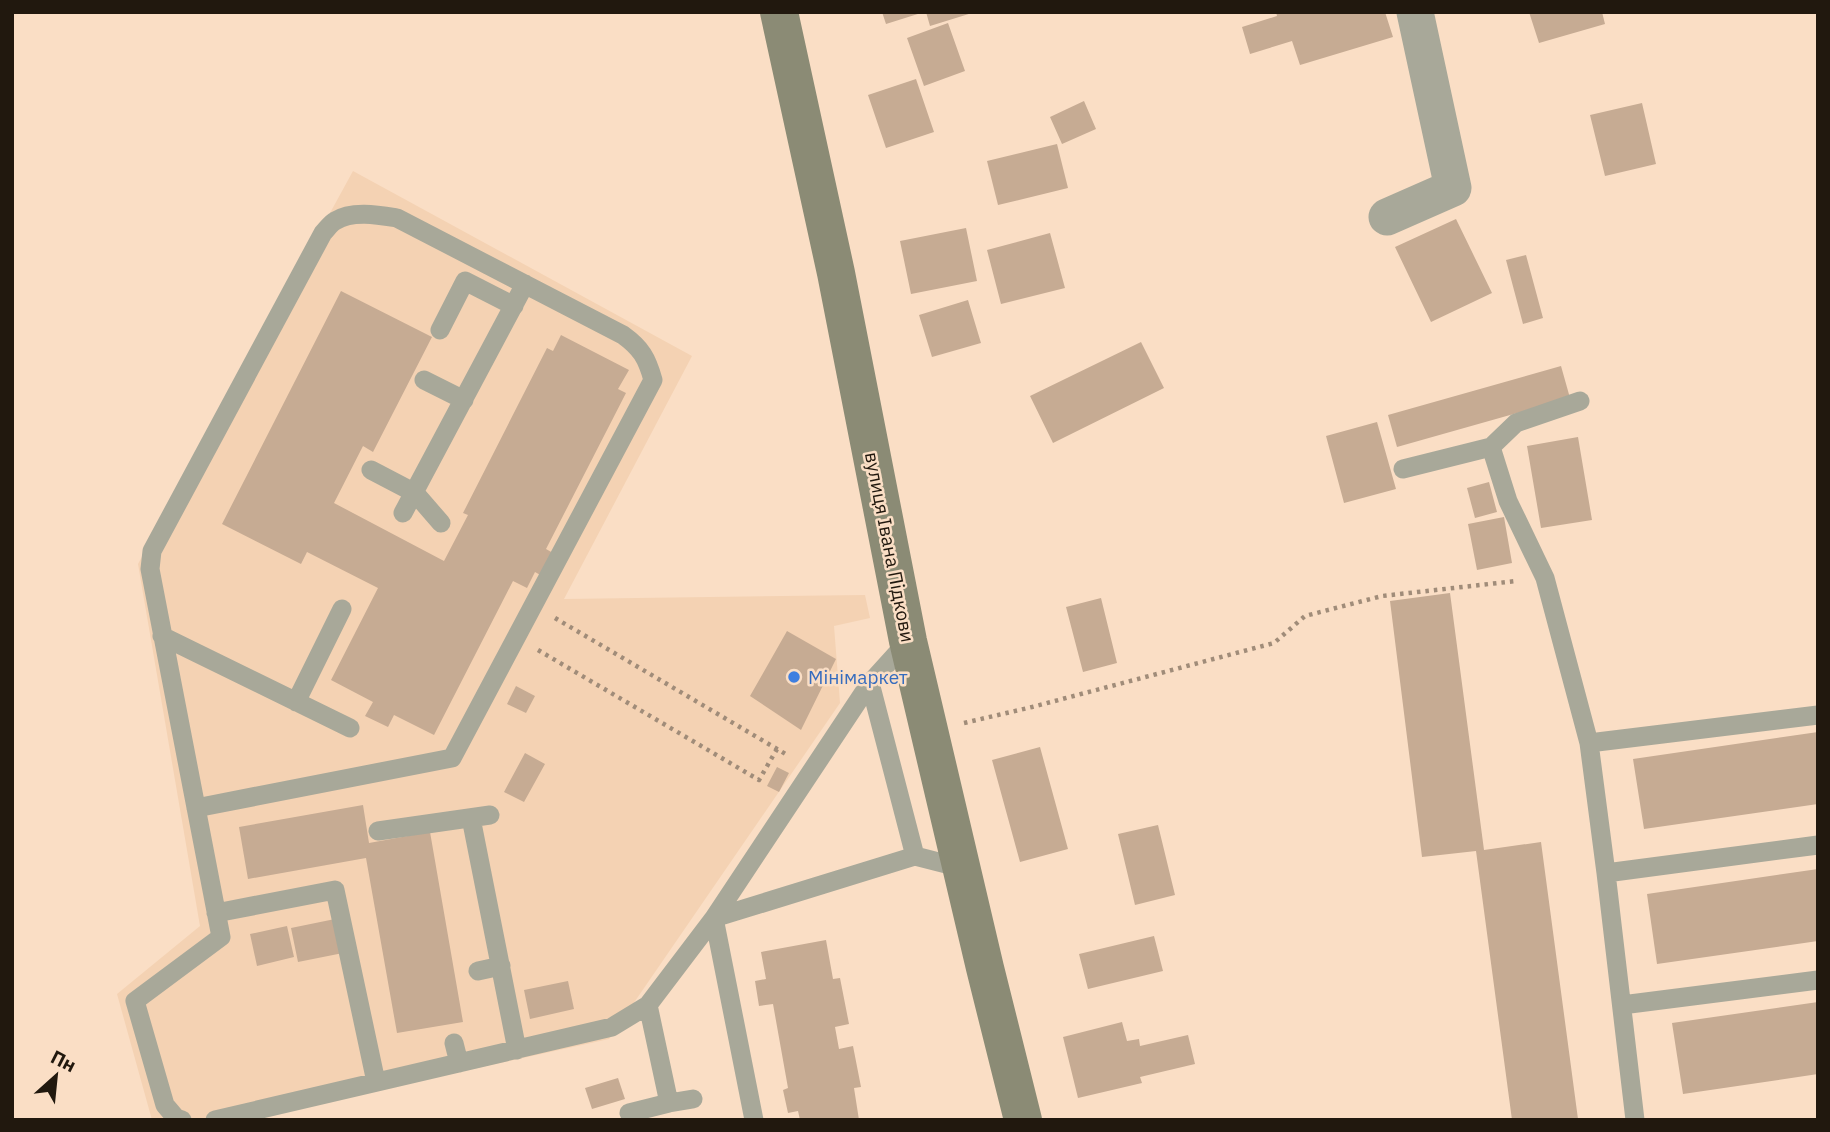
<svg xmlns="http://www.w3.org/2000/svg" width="1830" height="1132" font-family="'IBM Plex Sans',sans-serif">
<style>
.built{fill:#f4d2b3}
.building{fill:#c6ab93}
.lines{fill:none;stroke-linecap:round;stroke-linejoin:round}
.path{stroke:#a08c79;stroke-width:4.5;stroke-dasharray:3.5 5;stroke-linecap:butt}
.lane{stroke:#a8a899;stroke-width:19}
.street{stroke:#a8a899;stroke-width:37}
.secondary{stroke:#8b8b75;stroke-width:38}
.shop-dot{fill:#3f7fe0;stroke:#fadec5;stroke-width:2.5}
.labels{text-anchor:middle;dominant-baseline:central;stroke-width:5;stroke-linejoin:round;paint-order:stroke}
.street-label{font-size:19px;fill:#21180e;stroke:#fadec5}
.shop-label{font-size:19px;fill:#366cbe;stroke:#fadec5;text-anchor:start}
</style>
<rect width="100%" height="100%" fill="#fadec5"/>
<path class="built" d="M353 171 692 356 564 599 865 595 870 618 834 626 840 703 609 1039 240 1120H152L117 994 200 926 138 564Z"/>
<path class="building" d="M882 12H921V13L886 24Z
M926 12H972V13L930 26Z
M1276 12H1385L1393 37 1300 65 1292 41 1250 54 1242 27 1277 16Z
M1529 12H1602L1605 24 1539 43Z
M948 23 965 71 924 86 907 38Z
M916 79 934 132 886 148 868 95Z
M1084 101 1096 129 1062 144 1050 117Z
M1642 103 1656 164 1605 176 1590 115Z
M1057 144 1068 188 998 205 987 161Z
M1456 219 1492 293 1431 322 1395 247Z
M966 228 977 281 911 294 900 241Z
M1050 233 1065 288 1001 304 987 250Z
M1526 255 1543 318 1523 324 1506 260Z
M341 291 432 337 373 452 363 446 334 503 444 561 468 515 463 513 547 348 553 351 561 335 629 370 618 389 626 393 546 549 553 553 542 576 535 572 527 588 513 581 434 735 394 715 388 727 365 716 373 702 331 680 378 588 307 552 301 564 222 524Z
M968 300 981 343 932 357 919 315Z
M1141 342 1164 388 1053 443 1030 396Z
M1561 366 1570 398 1397 447 1388 415Z
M1377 422 1396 489 1344 503 1326 436Z
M1578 437 1592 520 1541 528 1527 446Z
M1489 482 1497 512 1475 518 1467 488Z
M1504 517 1512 563 1477 570 1468 524Z
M1450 593 1484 850 1541 842 1578 1119 1512 1120 1476 851 1422 857 1390 601Z
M1101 598 1117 663 1083 672 1066 607Z
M787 631 836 659 801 730 750 696Z
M516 686 535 696 526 713 507 704Z
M1818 732V804L1644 829 1633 759Z
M1040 747 1068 849 1020 862 992 760Z
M525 753 545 764 524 802 504 792Z
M777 767 789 773 779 792 767 786Z
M363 805 369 843 430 832 463 1022 397 1033 366 858 248 879 239 827Z
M1158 825 1175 895 1135 905 1118 834Z
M1818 869V941L1657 964 1647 894Z
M335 919 343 953 298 962 291 928Z
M287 926 294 957 257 966 250 934Z
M1154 936 1163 971 1088 989 1079 954Z
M826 940 833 979 840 978 849 1024 835 1027 839 1049 853 1046 861 1087 854 1088 859 1120H800L798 1111 788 1113 783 1090 788 1088 773 1004 759 1006 755 981 766 979 761 952Z
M568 981 574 1009 530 1019 524 990Z
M1818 1002V1074L1683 1094 1672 1023Z
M1122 1022 1127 1041 1139 1039 1140 1046 1188 1035 1195 1064 1140 1077 1142 1083 1078 1098 1063 1037Z
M618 1078 625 1099 592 1109 585 1088Z"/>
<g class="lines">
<path class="path" d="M555 618 789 756
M538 650 759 780 777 749
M964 723 1032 707 1274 643 1305 616 1382 596 1516 581"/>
<path class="lane" d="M440 330 465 281 514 306
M424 380 464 400
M1491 447 1516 423 1580 401
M1403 469 1491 447 1508 501 1545 578 1589 743 1606 873 1635 1120
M371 470 415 493 441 523
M403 513 525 284
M162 636 350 728
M908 641 870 683 915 856 962 868
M296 702 342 609
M1589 743 1818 715
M471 818 517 1050
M378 831 490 815
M1606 873 1818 845
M216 913 335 890 376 1082
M478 971 501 966
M648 1005 669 1103 693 1099
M1622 1005 1818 980
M454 1043 459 1063
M629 1113 669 1103
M182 1120 176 1118 165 1105 135 1001 221 937 150 569 152 551 323 233C327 229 331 223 335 221 352 210 379 215 397 218L623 335C641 348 647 358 653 380L452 758 196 808
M215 1120 612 1027 648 1005 714 918 870 683
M754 1120 714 918 915 856"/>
<path class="street" d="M1387 217 1453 188 1415 12"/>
<path class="secondary" d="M779 12 836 273 908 641 985 968 1023 1120"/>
</g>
<circle class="shop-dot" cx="794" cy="677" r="7"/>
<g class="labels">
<g class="street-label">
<text transform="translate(890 547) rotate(79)">вулиця Івана Підкови</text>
</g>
<g class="shop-label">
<text x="808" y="677">Мінімаркет</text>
</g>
</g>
<rect width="1830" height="1132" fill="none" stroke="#21180e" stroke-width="28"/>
<g transform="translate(56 1076) rotate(27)" stroke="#fadec5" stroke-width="5" paint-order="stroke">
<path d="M0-5L12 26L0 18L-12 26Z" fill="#21180e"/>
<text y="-10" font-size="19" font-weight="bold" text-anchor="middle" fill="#21180e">Пн</text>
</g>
</svg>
